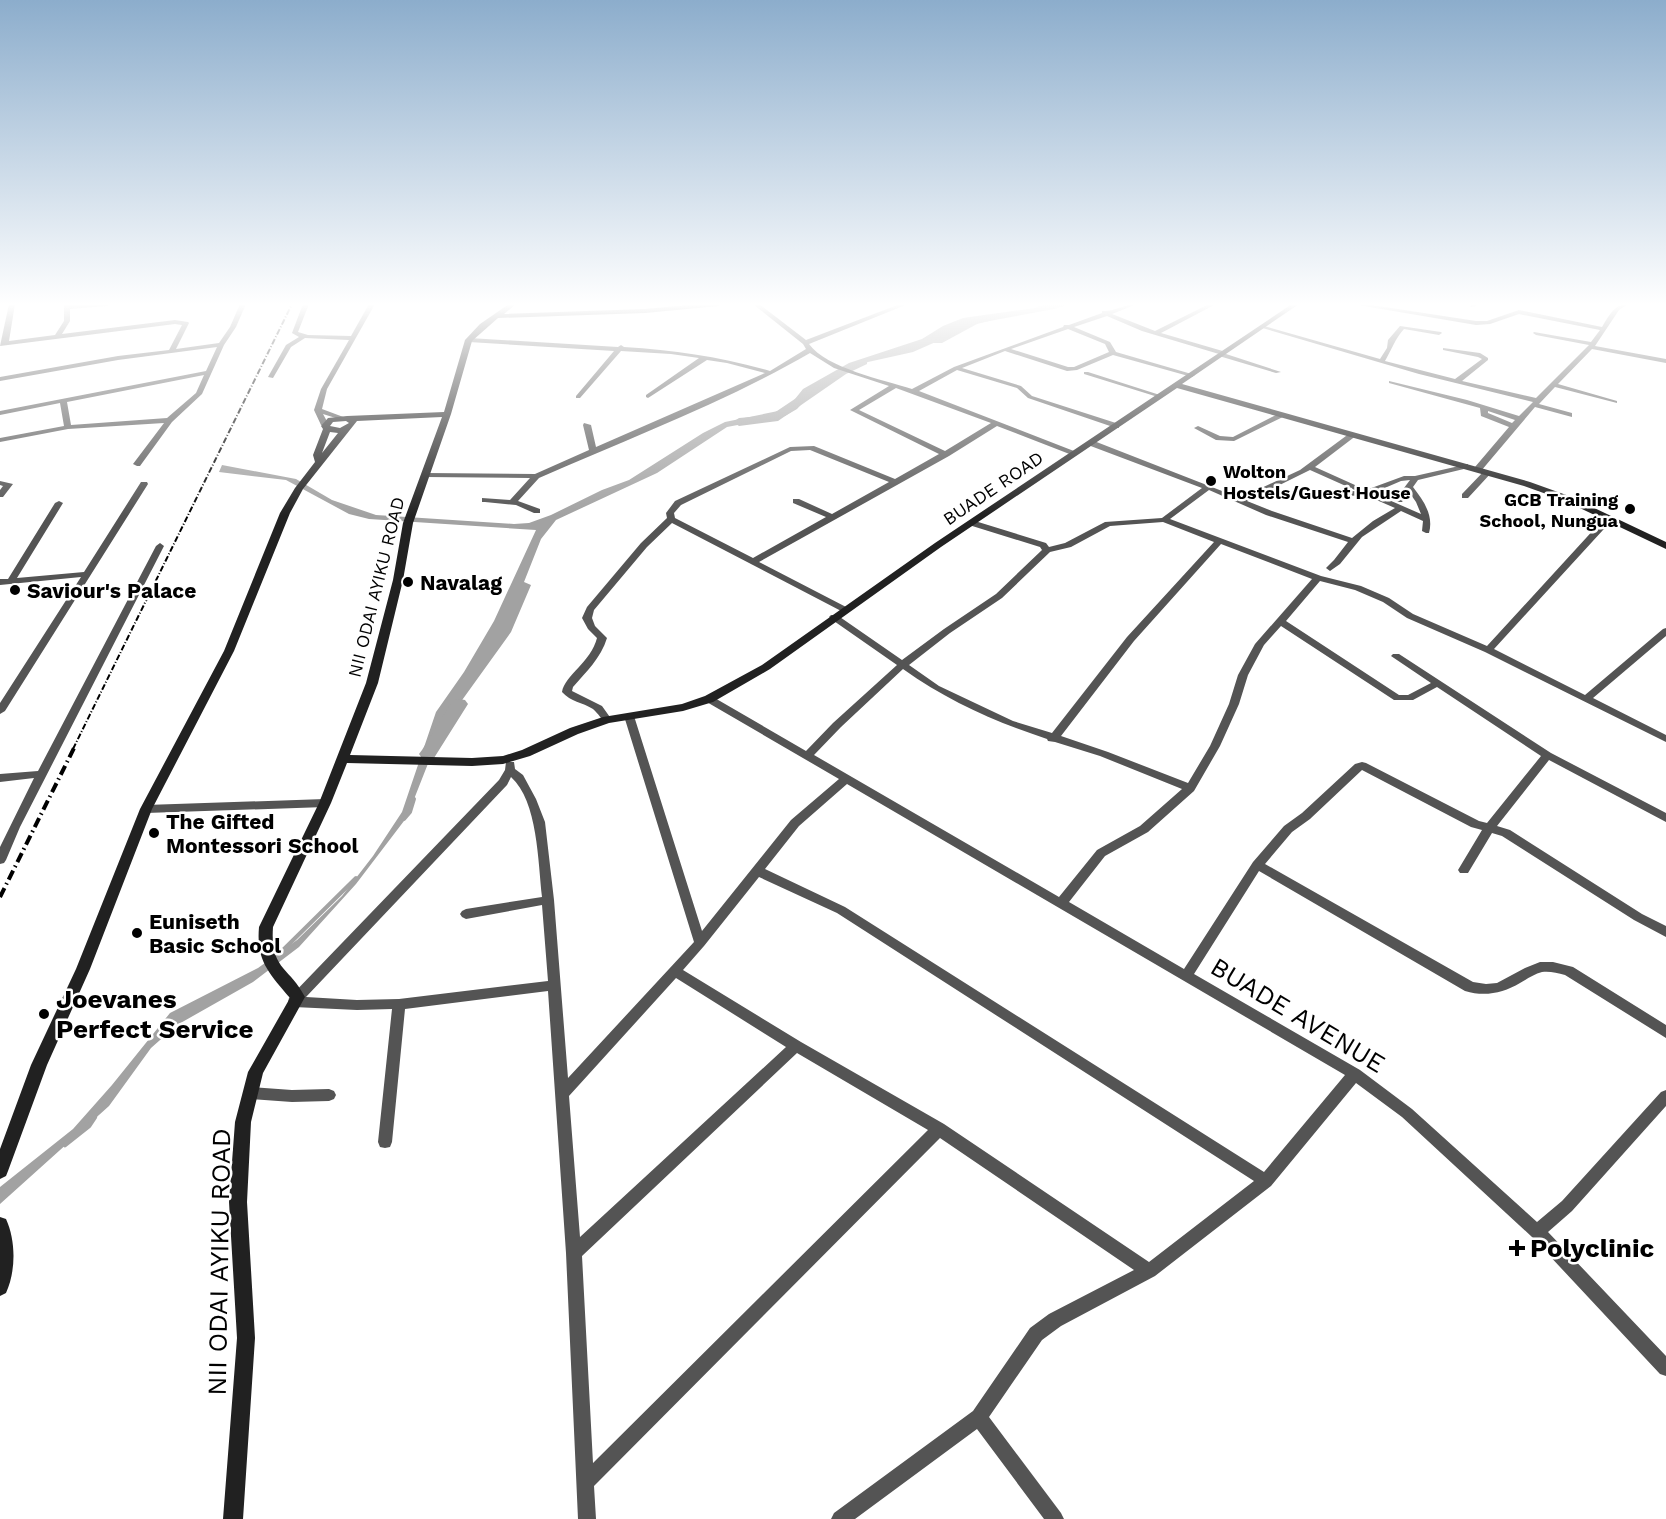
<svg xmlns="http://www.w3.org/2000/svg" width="1666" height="1519" font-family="'Work Sans',sans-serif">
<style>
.water{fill:#a2a2a2}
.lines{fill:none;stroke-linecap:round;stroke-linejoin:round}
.stream-far1{stroke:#a2a2a2;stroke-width:4}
.stream{stroke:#a2a2a2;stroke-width:4.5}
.river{fill:#a2a2a2;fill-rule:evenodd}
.street{fill:#545454;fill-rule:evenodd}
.secondary{fill:#212121;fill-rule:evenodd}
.rail-far1{stroke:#000;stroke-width:2;stroke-dasharray:6 2 1 2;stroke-linecap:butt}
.rail{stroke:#000;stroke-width:4;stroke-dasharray:10 4 1.5 4;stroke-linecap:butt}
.poi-dot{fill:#000;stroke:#fff;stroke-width:2}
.labels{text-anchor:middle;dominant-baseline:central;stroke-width:5;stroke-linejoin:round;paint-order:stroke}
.far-poi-label{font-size:18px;font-weight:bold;fill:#000;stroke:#fff;text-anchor:start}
.far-street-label{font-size:18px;fill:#000;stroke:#fff}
.poi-label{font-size:21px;font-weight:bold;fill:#000;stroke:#fff;text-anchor:start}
.near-poi-label{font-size:26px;font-weight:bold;fill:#000;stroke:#fff;text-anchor:start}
.near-street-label{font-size:26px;fill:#000;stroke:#fff}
</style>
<rect width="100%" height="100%" fill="#fff"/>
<path class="water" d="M1046 304H1070L1054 309 962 326 956 333 913 352 868 362 835 376 817 387 797 409 785 416 727 427 657 473 556 520 541 539 524 582 531 585 511 632 442 728 407 817 356 884 299 947 253 982 177 1025 151 1048 109 1106 0 1204V1187L73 1129 112 1085 170 1013 258 968 297 940 342 896 373 856 402 812 436 712 464 672 494 621 536 530 369 519 349 514 286 480 219 472 222 465 296 479 332 500 376 515 514 524 529 523 551 515 602 490 629 480 703 433 725 422 778 411 791 404 803 389 849 363 922 339 943 326 963 318 1035 308Z"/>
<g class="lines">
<path class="stream-far1" d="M404 819 410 812 414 799
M282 951 356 878"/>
<path class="stream" d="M65 1145 89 1126 95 1117"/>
<path class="river" d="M989 315 994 318 993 320 977 324 942 343H934L933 341 970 319Z
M863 359 867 360V364L846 374 778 421 739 426 733 422 739 418 771 415 838 370Z
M459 699 465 700 468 704 434 758H422L419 754 422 750 453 700Z"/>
<path class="street" d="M9 304H15L9 341 55 335 64 321V304H110L107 306 70 309V321L62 334 175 320 188 322 189 323 176 349 219 343 230 327 240 304H246L236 327 224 345 202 394 172 422 140 466H137L133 464 164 423 68 429 0 442V438L64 426 60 403 0 415V411L206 371 217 347 118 360 0 381V377L118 356 169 350 182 325 175 324 0 346ZM204 375 196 393 167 418 71 425 67 402Z
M303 304H309L298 332 308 335 351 336 369 304H375L327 389 322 409 346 418 342 420 323 414 329 425 325 427 321 425 314 410 321 389 349 340 305 338 291 347 273 378 268 377 286 345 299 337 292 333Z
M753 304H759L806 340 900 304H908L809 344C826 368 884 380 912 389L954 367 1063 327 1064 325H1069L1102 313V311C1114 312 1125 304 1137 304L1112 314 1155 331 1209 304H1216L1161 333 1226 352V354L1281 372 1276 373 1219 356V354L1142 331 1107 316 1074 327 1110 342 1116 352 1195 375 1192 377 1113 355 1077 370 1067 371 1005 351 962 368 1021 386 1032 396 1119 424V428H1116L1028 398 1017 388 957 370 919 391 1079 453 1072 455 997 426 949 456 759 562 848 608 850 610 848 612 845 613 672 523 647 547 594 610 592 618 595 626 607 638C601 658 586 672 573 687L572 691 602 706 612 720 607 723C601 720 599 714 593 709 582 702 571 702 562 692 565 675 591 662 597 638L588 629 582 618 587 607 641 543 667 518 666 513 675 501 790 447 814 446 895 479 939 454 850 410 889 386 834 368 810 353C724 403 630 438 539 478L518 501 540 509V513H534L516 505 485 502H482V498L510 500 530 478 426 477 422 475 426 473 535 474 589 450 583 425 584 423 591 425 596 447 765 373 727 363 707 360 648 398 646 397V395L699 358 671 354 621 351 580 398H576V396L614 351 469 342 466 340 469 338 618 347 621 345 624 347C676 350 720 357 770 371L806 349 803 344ZM1068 329 1105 344 1109 352 1074 367H1068L1011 349ZM896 388 991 423 945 451 859 410ZM810 450 889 482 832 514 799 499H793V503L826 517 753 558 675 518 674 513 681 505 791 451Z
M1352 304H1365L1476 321H1487L1519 310 1602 327C1609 316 1614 304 1628 304L1619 310 1595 346 1666 359V363L1592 349 1558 384 1617 401V403L1555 387 1539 404 1572 413V417L1535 407 1481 471H1475V467L1509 427 1481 416 1480 408 1389 383V381L1467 400 1519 416 1533 402 1419 374 1259 327 1264 326 1380 359 1387 348 1388 340 1400 326 1441 332 1442 333 1439 335 1404 329C1395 339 1392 349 1385 361L1455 379 1482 359 1478 357 1443 350V348L1480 353 1488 358V360L1462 381 1536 398 1589 345 1536 335 1533 333 1534 332 1591 342 1600 330 1519 314 1490 324 1476 325ZM1488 411 1515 420 1512 423 1488 413Z
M1470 304H1476V306L1471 307Z
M1084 372H1088L1163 396 1158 397 1084 374Z
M1280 413 1287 415 1234 441 1216 440 1194 428 1198 426 1220 436 1233 437Z
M1350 433 1357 435 1315 467 1366 490 1404 476H1415L1468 464V468L1418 480 1413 487C1423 500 1434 515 1429 533H1426L1422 531 1423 521 1401 511 1362 537 1340 564 1330 571 1326 568 1334 560 1348 542 1266 515 1209 490 1170 519 1321 576 1361 586 1389 598 1413 614 1487 646 1597 526 1609 518H1615V522L1603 530 1494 649 1585 695 1663 629 1666 628V636L1593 698 1666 735V742L1485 652 1407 618 1383 602 1355 590 1320 581 1286 621 1399 695H1408L1431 683 1391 656 1393 654H1399L1551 753 1666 813V822L1549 760 1497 826 1510 830 1642 914 1666 926V937L1634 920 1502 836 1492 833 1468 873H1460L1458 870 1482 830 1471 827 1362 770 1310 819 1292 832 1265 864 1473 982 1486 984 1497 983 1525 968 1540 962H1553L1573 967 1666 1025V1038L1565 975C1557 973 1550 971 1542 972 1534 974 1527 979 1520 983 1503 993 1485 997 1465 991L1259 871 1194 974 1360 1070 1412 1109 1537 1222 1562 1201 1661 1092 1666 1090V1106L1572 1211 1548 1232 1666 1356V1376L1660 1374 1532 1237 1402 1117 1356 1083 1271 1186 1155 1276 1061 1326 1042 1340 989 1417 1061 1513 1064 1519H1044L977 1429 855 1519H831L834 1513 973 1411 1030 1328 1049 1314 1134 1270 940 1138 594 1486 596 1519H578L566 1253 548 991 405 1009 392 1142 390 1147 385 1148 380 1147 378 1142 392 1009 357 1010 294 1007 289 1006 288 1002 289 998 499 780 505 770 506 762H514L515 769 523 775 536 799 545 822 554 900 568 1078 694 942 624 716 625 714H633L634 716 702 931 791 820 839 779 705 701 704 699 705 697H713L806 751 833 723 897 665 831 619 829 617 831 615H837L902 660 944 629 996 594 1042 550 1040 547 969 525V521H975L1046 543 1049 547 1065 543 1105 522 1162 518 1202 488 1088 445V441H1094L1240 498 1300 470ZM1310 470 1357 491 1327 492 1323 494 1324 496H1348L1365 495 1395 508 1373 521 1352 538 1272 511 1247 501ZM1410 480 1395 500 1399 502H1402L1409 492 1416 502 1421 514 1373 493 1401 481ZM1163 522 1214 542 1127 637 1052 733 1013 721 939 686 909 665 950 633 1002 598 1050 552 1071 547 1110 526ZM1221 544 1312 579 1255 644 1238 675 1229 704 1210 746 1188 783 1108 752 1061 736 1134 641ZM1281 626 1394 700H1413L1437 687 1541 756 1487 823 1479 821 1366 763 1362 762 1355 764 1302 813 1284 826 1253 862 1184 969 1069 902 1105 856 1148 832 1194 791 1220 746 1239 704 1248 675 1264 645ZM903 669C948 701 995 722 1047 739L1048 741 1055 742 1100 756 1182 789 1140 826 1097 850 1059 897 814 755 841 727ZM511 777C538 801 538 863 542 897L466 909 462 911 460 914 462 917 466 919 542 905 548 981 399 999 357 1000 306 997 507 785ZM847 784 1345 1075 1264 1172 845 907 765 869 799 826ZM759 877 837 913 1254 1181 1149 1262 944 1124 801 1042 683 970 704 946ZM676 978 786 1047 580 1237 569 1096ZM797 1053 928 1130 593 1463 582 1256Z
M1485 470 1492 472 1468 498H1462V494Z
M0 481 13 484 3 497H0V490L3 486 0 485Z
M141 482H147L148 484 5 711 0 714V703L81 577 0 585V579H8L55 503 59 501 63 503 17 578 84 572Z
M160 543 164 546 20 827 6 860 4 863 0 864V847L34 778 0 782V774L38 771 156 546Z
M325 799 330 803 325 807 146 813 141 809 146 805Z
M250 1087 292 1090 329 1089 334 1091 336 1095 334 1099 329 1101 292 1102 250 1099 245 1097 243 1093 245 1089Z"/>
<path class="secondary" d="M509 304H516L504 314 645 309 699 304H721L718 306 645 313 498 318 472 341 451 414 413 523 403 580 378 683 350 755 472 758 503 756 522 750 570 728 603 717 682 704 705 696 762 665 935 543 1292 304H1299L1182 384 1530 482 1569 496 1666 542V549L1563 500 1524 486 1177 388 941 547 770 669 713 702 683 711 609 723 578 734 530 756 503 764 472 766 347 763 331 803 273 927C270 970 289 966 305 997L263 1073 251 1122 247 1202 255 1338 243 1519H223L237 1338 229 1202 235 1122 248 1072 290 998C269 973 256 961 259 927L319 803 366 683 393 580 403 523 442 417 357 421 303 489 290 513 234 651 152 809 90 969 47 1065 8 1171 6 1176 0 1179V1149L31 1065 76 969 140 809 224 651 280 513 295 488 315 462 313 455 323 429 321 426 328 418 347 416 444 412 465 340 480 324ZM346 421 349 423 340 428 330 426 333 422ZM330 432 338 433 322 453Z
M0 1217 6 1219C16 1241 16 1271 6 1293L0 1296Z"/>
<path class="rail-far1" d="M73 749 292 304"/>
<path class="rail" d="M0 897 74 748"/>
</g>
<linearGradient id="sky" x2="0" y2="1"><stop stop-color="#8cadcc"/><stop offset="0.59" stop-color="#fff"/><stop offset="1" stop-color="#fff" stop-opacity="0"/></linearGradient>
<rect width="1666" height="516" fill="url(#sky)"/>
<g class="poi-dot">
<circle cx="1211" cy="481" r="6"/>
<circle cx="1630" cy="509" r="6"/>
<circle cx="408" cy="582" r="6"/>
<circle cx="15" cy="590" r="6"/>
<circle cx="154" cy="833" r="6"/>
<circle cx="137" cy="933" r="6"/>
<circle cx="44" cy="1014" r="6"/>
<path d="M1514 1239h6v6h6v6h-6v6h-6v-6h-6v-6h6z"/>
</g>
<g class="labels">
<g class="far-poi-label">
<text x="1223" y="471">Wolton<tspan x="1223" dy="21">Hostels/Guest House</tspan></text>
<text x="1618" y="499" text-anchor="end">GCB Training<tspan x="1618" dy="21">School, Nungua</tspan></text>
</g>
<g class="far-street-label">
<text transform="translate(993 488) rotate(-34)">BUADE ROAD</text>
<text transform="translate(376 587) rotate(-76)">NII ODAI AYIKU ROAD</text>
</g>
<g class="poi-label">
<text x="420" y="582">Navalag</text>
<text x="27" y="590">Saviour's Palace</text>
<text x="166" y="821">The Gifted<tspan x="166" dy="24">Montessori School</tspan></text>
<text x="149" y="921">Euniseth<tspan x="149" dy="24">Basic School</tspan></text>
</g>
<g class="near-poi-label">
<text x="56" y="999">Joevanes<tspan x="56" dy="30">Perfect Service</tspan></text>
<text x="1530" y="1248">Polyclinic</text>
</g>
<g class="near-street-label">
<text transform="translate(1298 1015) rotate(31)">BUADE AVENUE</text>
<text transform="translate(219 1262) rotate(-89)">NII ODAI AYIKU ROAD</text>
</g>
</g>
</svg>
